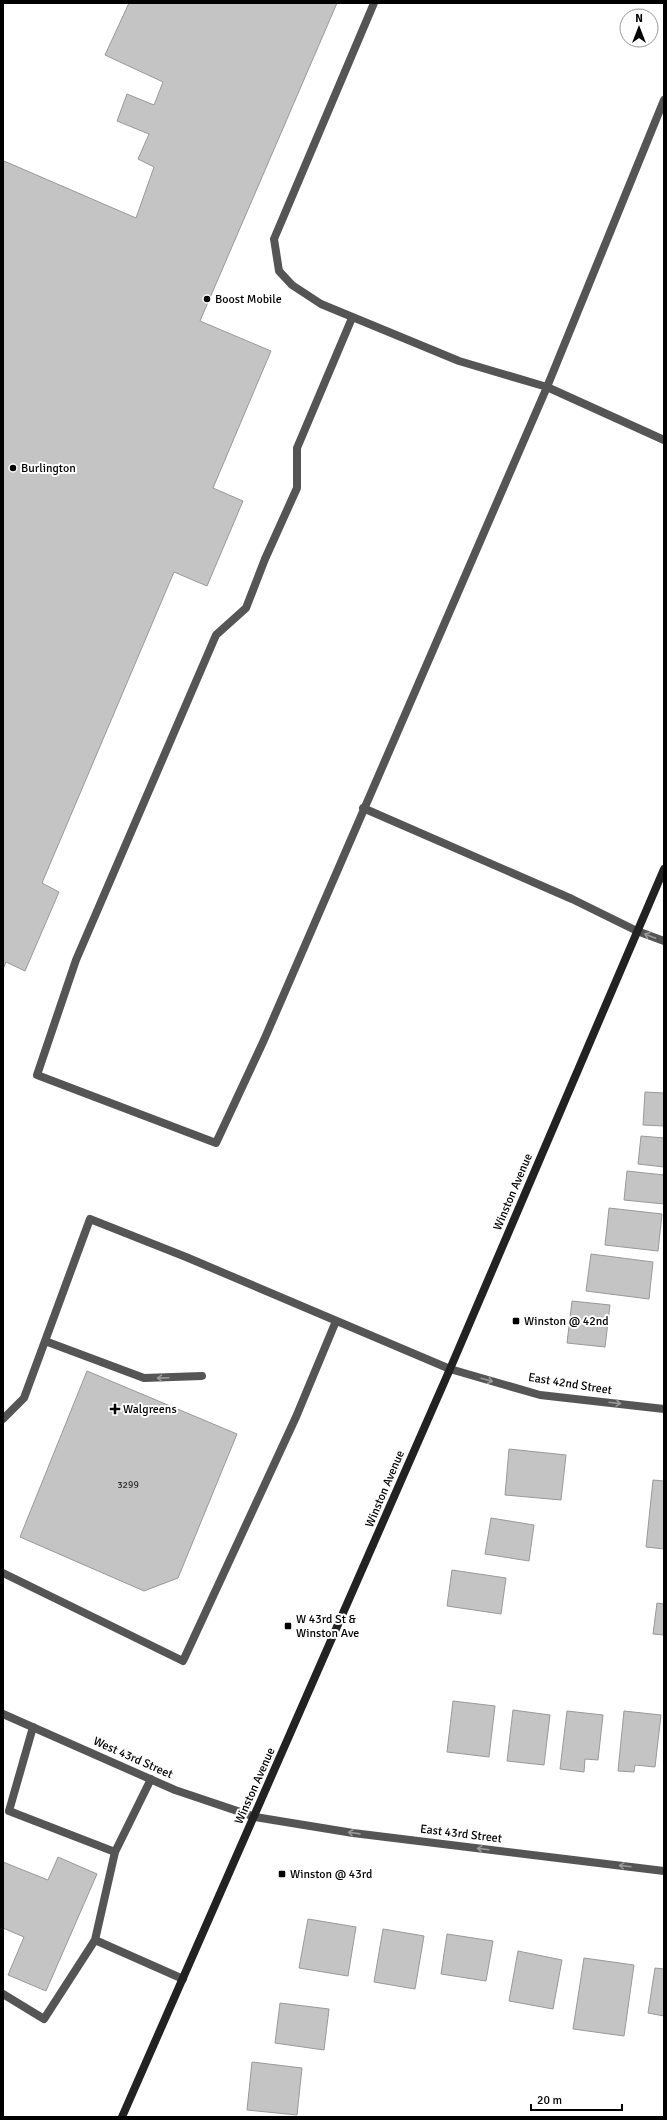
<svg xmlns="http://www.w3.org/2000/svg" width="667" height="2120" font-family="Signika,sans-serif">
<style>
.building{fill:#c4c4c4;stroke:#999}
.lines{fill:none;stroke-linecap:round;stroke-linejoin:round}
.service{stroke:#555;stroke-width:8}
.minor{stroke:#555;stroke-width:8}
.tertiary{stroke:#555;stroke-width:8}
.secondary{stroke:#222;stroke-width:8}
.oneway{stroke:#999}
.poi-dot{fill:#000;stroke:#fff;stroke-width:1.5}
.labels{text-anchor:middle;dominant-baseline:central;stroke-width:4;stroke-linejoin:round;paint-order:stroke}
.number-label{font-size:10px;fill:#313131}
.poi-label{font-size:12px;fill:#000;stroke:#fff;text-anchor:start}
.street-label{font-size:12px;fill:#000;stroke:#fff}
</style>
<rect width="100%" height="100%" fill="#fff"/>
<path class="building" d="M129 3H337L200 321 271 351 213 488 243 501 207 586 174 572 42 883 59 892 25 971 6 962 3 969V163L4 161 136 218 154 167 138 159 149 134 117 121 127 94 154 105 163 82 105 55Z
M645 1092 664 1093V1126L643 1125Z
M641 1136 664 1138V1167L638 1164Z
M627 1171 664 1175V1204L624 1200Z
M609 1208 662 1214 658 1251 605 1245Z
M591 1254 653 1262 649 1299 586 1291Z
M572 1301 610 1305 605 1347 567 1343Z
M87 1371 237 1434 178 1578 144 1591 20 1537Z
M509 1449 566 1455 561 1500 505 1495Z
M653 1480 664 1481V1549L646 1547Z
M491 1518 534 1525 529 1561 485 1554Z
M452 1570 506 1578 501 1614 447 1606Z
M657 1603 664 1604V1635L653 1634Z
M453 1701 495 1706 489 1757 447 1752Z
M513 1710 550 1715 544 1765 507 1761Z
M567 1711 603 1715 598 1760 585 1759 584 1772 560 1769Z
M624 1711 661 1715 655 1767 635 1765 634 1772 618 1771Z
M58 1857 97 1874 46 1991 8 1975 24 1937 3 1928V1862L48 1880Z
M308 1919 356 1927 348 1976 299 1968Z
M383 1929 424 1936 415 1989 374 1982Z
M447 1934 493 1941 486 1981 441 1974Z
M518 1951 562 1960 553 2009 509 2001Z
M584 1958 634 1965 624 2036 573 2029Z
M655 1968 664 1969V2016L648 2013Z
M280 2003 329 2009 324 2050 275 2043Z
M252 2062 302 2068 297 2115 247 2110Z"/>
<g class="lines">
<path class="service" d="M374 3 274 239 279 271 292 285 321 304 459 361 547 387 664 440
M352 318 297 448V488L265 559 246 608 216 635 76 960 37 1075 216 1143 264 1040 547 387 664 100
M363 808 572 899 637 931
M45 1341 144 1378 202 1376
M3 1419 24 1398 90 1219 186 1257 450 1369
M3 1573 183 1661 296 1417 336 1321
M33 1727 9 1811 115 1852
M95 1940 115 1852 151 1779
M3 1994 44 2019 95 1940 183 1979"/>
<path class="minor" d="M637 931 664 941
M450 1369 540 1395 664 1409
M255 1817 353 1833 664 1871"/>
<path class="tertiary" d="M3 1714 175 1790 255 1817"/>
<path class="secondary" d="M122 2117 450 1369 664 869"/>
</g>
<defs><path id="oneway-shaft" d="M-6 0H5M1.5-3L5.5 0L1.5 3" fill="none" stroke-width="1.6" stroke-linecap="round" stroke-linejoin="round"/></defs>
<g class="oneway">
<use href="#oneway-shaft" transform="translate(650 936) rotate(-159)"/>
<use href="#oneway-shaft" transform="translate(163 1378) rotate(178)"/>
<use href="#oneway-shaft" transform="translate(487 1380) rotate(16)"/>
<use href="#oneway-shaft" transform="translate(615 1403) rotate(7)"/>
<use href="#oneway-shaft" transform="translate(354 1833) rotate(-172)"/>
<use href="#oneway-shaft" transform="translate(483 1849) rotate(-173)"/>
<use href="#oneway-shaft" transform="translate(625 1866) rotate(-173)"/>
</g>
<g class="poi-dot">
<circle cx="207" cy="299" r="4"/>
<circle cx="13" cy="468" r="4"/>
<rect x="512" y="1317" width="8" height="8" rx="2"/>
<path d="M113 1403h4v4h4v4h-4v4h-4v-4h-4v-4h4z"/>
<rect x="284" y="1622" width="8" height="8" rx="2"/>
<rect x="278" y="1870" width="8" height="8" rx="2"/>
</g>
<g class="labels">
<g class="number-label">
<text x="128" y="1485">3299</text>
</g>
<g class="poi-label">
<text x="215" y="299">Boost Mobile</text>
<text x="21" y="468">Burlington</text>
<text x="524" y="1321">Winston @ 42nd</text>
<text x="123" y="1409">Walgreens</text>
<text x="296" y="1619">W 43rd St &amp;<tspan x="296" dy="14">Winston Ave</tspan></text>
<text x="290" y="1874">Winston @ 43rd</text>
</g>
<g class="street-label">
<text transform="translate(513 1192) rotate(-67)">Winston Avenue</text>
<text transform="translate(570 1384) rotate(9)">East 42nd Street</text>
<text transform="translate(385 1489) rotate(-67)">Winston Avenue</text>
<text transform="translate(133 1758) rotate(24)">West 43rd Street</text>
<text transform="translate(255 1786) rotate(-66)">Winston Avenue</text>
<text transform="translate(461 1834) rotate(7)">East 43rd Street</text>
</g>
</g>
<rect width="667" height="2120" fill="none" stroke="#000000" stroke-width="8"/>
<g transform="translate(639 28)"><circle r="19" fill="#ffffff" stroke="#999999"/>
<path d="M0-3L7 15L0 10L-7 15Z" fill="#000000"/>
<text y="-6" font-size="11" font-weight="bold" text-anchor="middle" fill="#000000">N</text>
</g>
<path d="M531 2104v6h91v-6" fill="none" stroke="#000000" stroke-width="2"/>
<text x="537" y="2104" font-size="12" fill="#000000" stroke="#ffffff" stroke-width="3" paint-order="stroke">20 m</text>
</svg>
